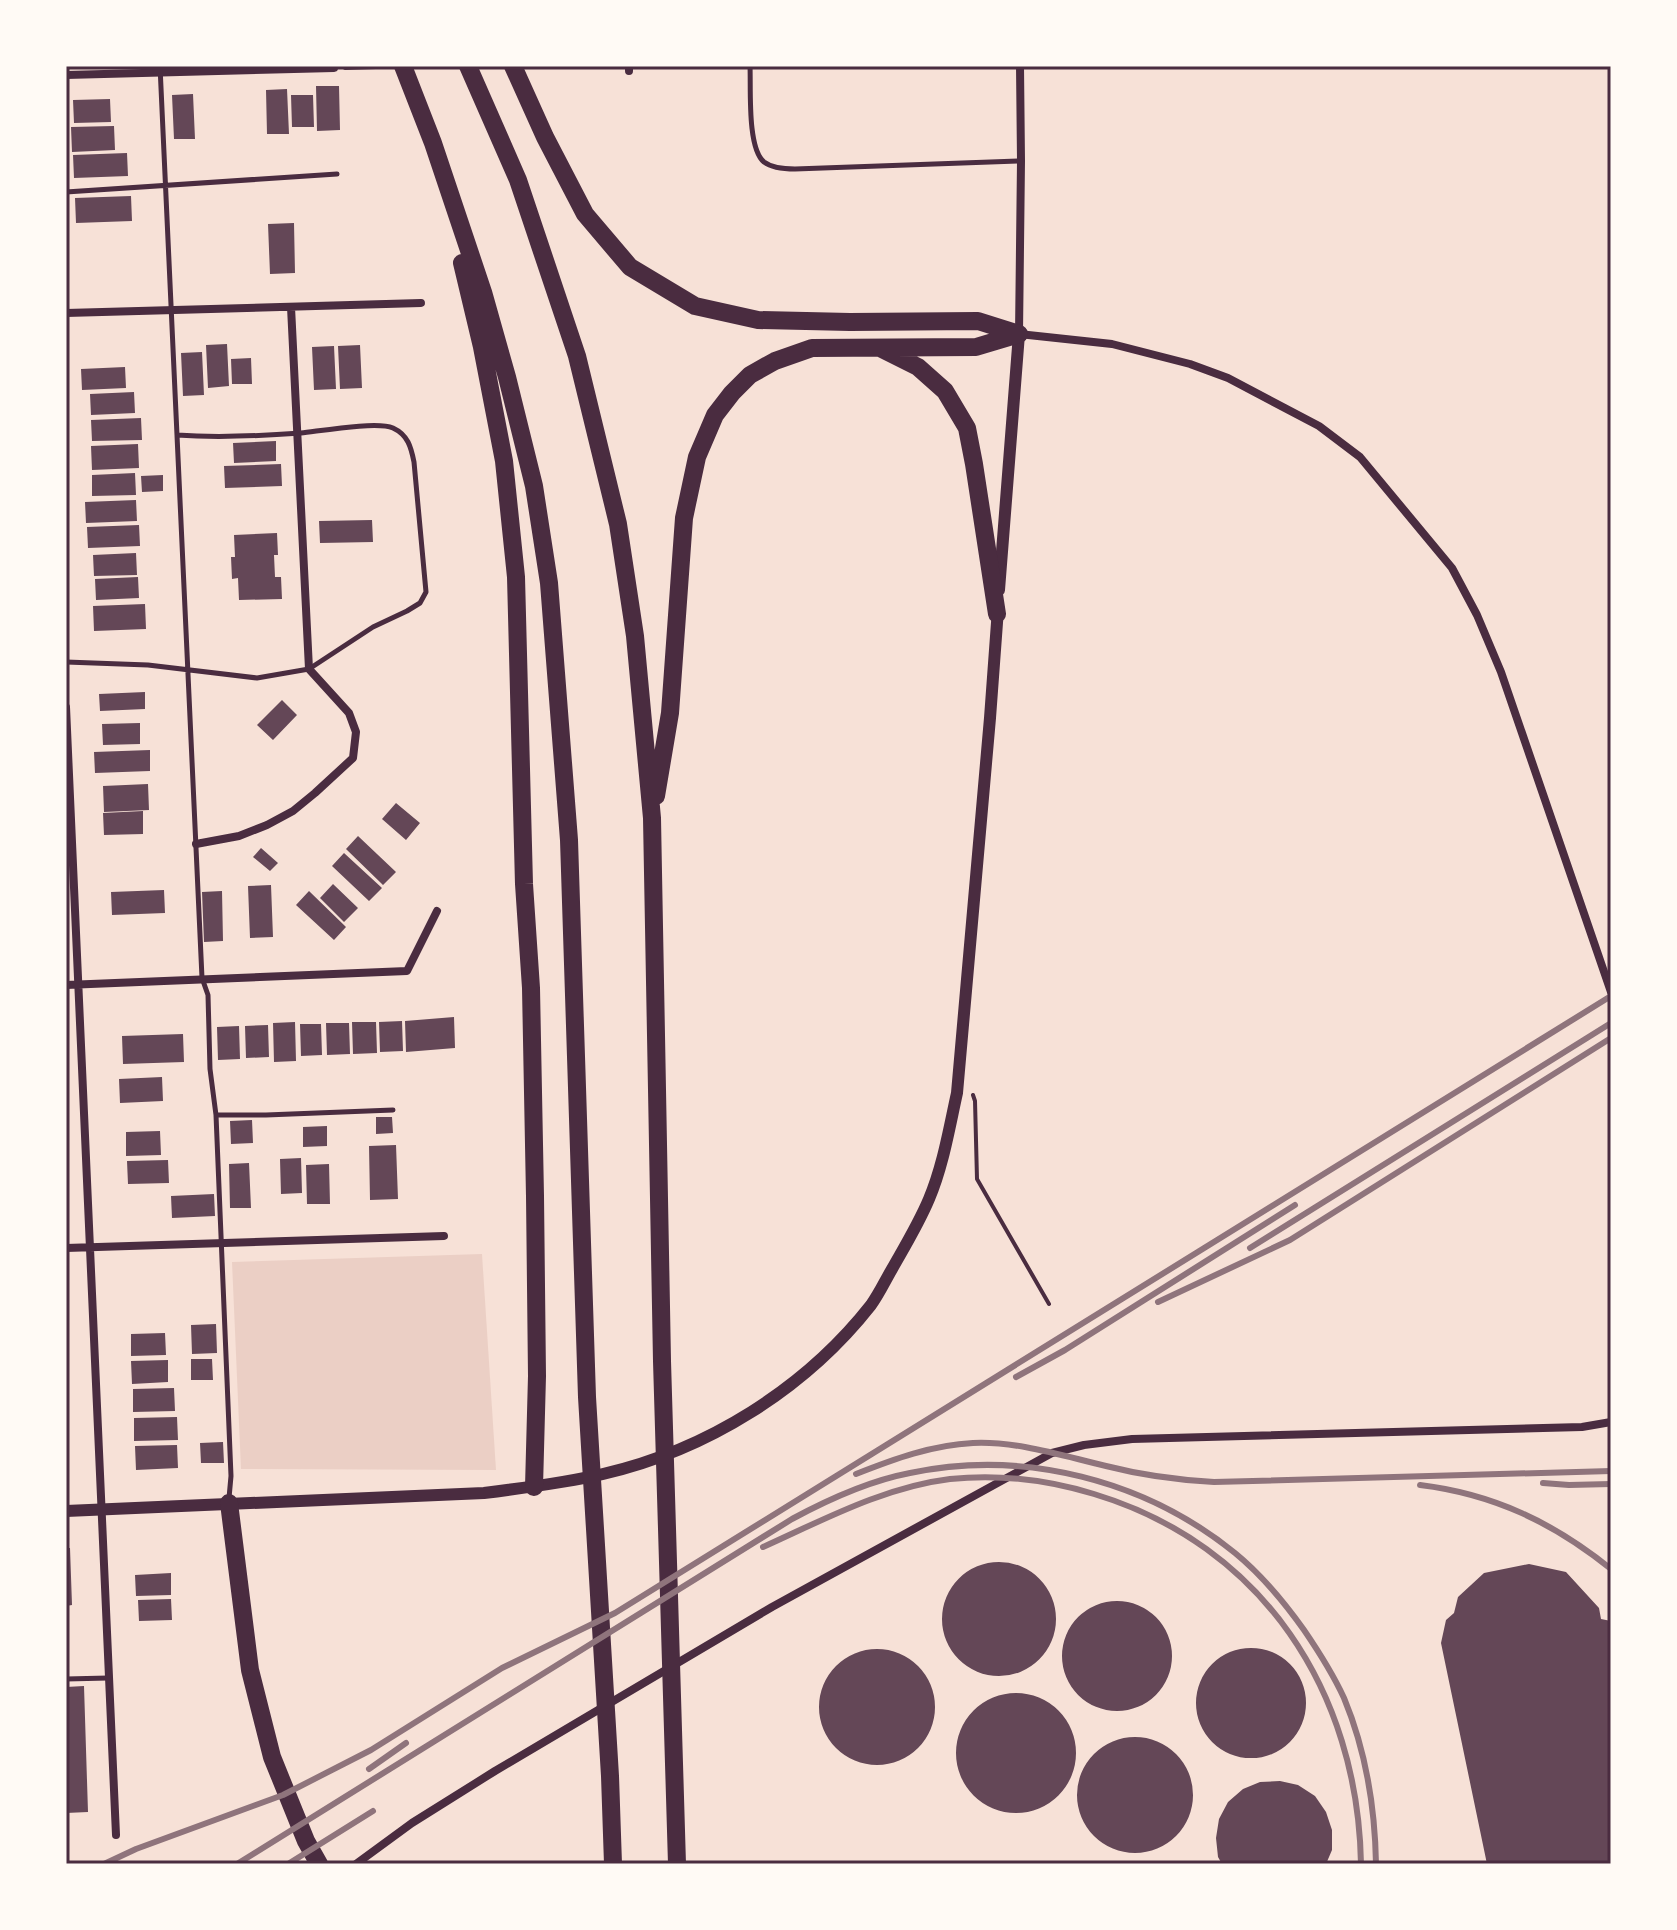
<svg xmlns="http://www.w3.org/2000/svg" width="1677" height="1930" font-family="Quicksand,sans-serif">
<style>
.green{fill:#ebcfc5}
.building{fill:#644757}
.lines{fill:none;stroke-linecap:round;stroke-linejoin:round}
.path{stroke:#4a2c40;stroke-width:4}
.service{stroke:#4a2c40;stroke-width:5}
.minor{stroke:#4a2c40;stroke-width:8}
.tertiary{stroke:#4a2c40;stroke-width:12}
.motorway{stroke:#4a2c40;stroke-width:18}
.rail{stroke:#8f747c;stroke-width:6}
.neatline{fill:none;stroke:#4a2c40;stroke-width:3}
</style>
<rect width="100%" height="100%" fill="#f7e1d7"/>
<path class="green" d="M482 1254 496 1470 241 1469 232 1262Z"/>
<path class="building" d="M316 86H339L340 130 317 131Z
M287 89 289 134H267L266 90Z
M193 94 195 139H174L172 95Z
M291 95H313L314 127H292Z
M110 99 111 122 74 123 73 100Z
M114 126 115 150 72 152 71 127Z
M127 153 128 176 74 178 73 155Z
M131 196 132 221 76 223 75 198Z
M294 223 295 273 270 274 268 224Z
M227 344 229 386 208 388 206 345Z
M360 345 362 388 340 389 338 346Z
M334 346 336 389 314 390 312 347Z
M202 352 204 395 183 396 181 353Z
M251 358 252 384H232L231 359Z
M125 367 126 388 82 390 81 369Z
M134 392 135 413 91 415 90 394Z
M141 418 142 440 92 441 91 420Z
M276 441V461L234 463 233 443Z
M138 444 139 468 92 470 91 446Z
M281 464 282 486 225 488 224 466Z
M135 473 136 495 92 496V475Z
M163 475V491L142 492 141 476Z
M136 500 137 521 86 523 85 502Z
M372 520 373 542 320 543 319 521Z
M139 525 140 546 88 548 87 527Z
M277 533 278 555H274L275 577H281L282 599 239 600 238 578 232 579 231 557H235L234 535Z
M136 553 137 575 94 576 93 555Z
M138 577 139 598 96 600 95 579Z
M145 604 146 629 94 631 93 606Z
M145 692V709L100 711 99 694Z
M282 700 297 715 273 740 257 725Z
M140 723V744L103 745 102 724Z
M150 750V771L95 773 94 752Z
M148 784 149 810 104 812 103 786Z
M396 803 420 823 406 840 382 819Z
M143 811V834L104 835 103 813Z
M358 836 396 872 383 885 346 849Z
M261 848 278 863 270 871 253 857Z
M344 853 382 888 369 901 332 866Z
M333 884 358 908 344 922 320 898Z
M271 885 273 937 250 938 248 886Z
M164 890 165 913 112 915 111 892Z
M222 891 223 941 204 942 202 892Z
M309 891 346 927 334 940 296 905Z
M454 1017 455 1048 406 1052 405 1021Z
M402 1021 403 1051 380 1052 379 1022Z
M295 1022 296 1061 274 1062 273 1023Z
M352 1022H376L377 1053 353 1054Z
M326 1023H349L350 1054 327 1055Z
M300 1024H321L322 1055 301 1056Z
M268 1025 269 1057 246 1058 245 1026Z
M239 1026 240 1059 218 1060 217 1027Z
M183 1034 184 1062 123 1064 122 1036Z
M162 1077 163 1101 120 1103 119 1079Z
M376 1117H392L393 1133 376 1134Z
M252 1120 253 1143 231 1144 230 1121Z
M327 1126V1146L303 1147V1127Z
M160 1131 161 1155 126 1156V1132Z
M396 1145 398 1199 370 1200 369 1146Z
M301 1158 302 1193 281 1194 280 1159Z
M168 1160 169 1183 128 1184 127 1161Z
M249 1163 251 1208H230L229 1164Z
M329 1164 330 1204H307L306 1165Z
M214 1194 215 1216 172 1218 171 1196Z
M216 1324 217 1353 192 1354 191 1325Z
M165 1333 166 1355 131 1356V1334Z
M191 1359H212L213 1380H191Z
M168 1360V1382L132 1384 131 1361Z
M174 1388 175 1411 133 1412V1389Z
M177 1417 178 1440 134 1441V1418Z
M223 1442 224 1463H201L200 1443Z
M177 1445 178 1468 136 1470 135 1446Z
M66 1548H70L72 1605 66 1606Z
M942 1619a57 57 0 1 1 114 0a57 57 0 1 1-114 0Z
M1529 1564 1566 1572 1599 1608 1601 1619 1611 1621V1864H1487L1441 1643 1446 1620 1454 1613 1458 1597 1484 1573Z
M171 1573V1595L136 1596 135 1575Z
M171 1599 172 1620 139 1621 138 1600Z
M1062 1656a55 55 0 1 1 110 0a55 55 0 1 1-110 0Z
M1196 1703a55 55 0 1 1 110 0a55 55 0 1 1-110 0Z
M819 1707a58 58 0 1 1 116 0a58 58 0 1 1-116 0Z
M84 1686 88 1812 66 1813V1687Z
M956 1753a60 60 0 1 1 120 0a60 60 0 1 1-120 0Z
M1077 1795a58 58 0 1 1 116 0a58 58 0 1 1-116 0Z
M1280 1781 1298 1785 1315 1796 1326 1812 1332 1830V1850L1326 1864H1222L1218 1857 1216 1838 1219 1819 1228 1802 1243 1789 1260 1782Z"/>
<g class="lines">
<path class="path" d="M345 68 376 67
M973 1095 975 1101 977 1179 1049 1304"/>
<path class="service" d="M160 66 202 978 208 995 210 1069 216 1115 231 1476 229 1498
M750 66C751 88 747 148 764 162 772 168 786 169 795 169L1021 161
M66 192 337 174
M66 662 148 665 257 678 309 669 373 627 407 611 420 603 426 592 414 462C411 447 408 435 393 428 377 421 320 431 301 433 260 436 218 438 177 435
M216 1115H266L393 1110
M66 1679 108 1678"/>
<path class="minor" d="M629 66V71
M1020 66 1021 161 1019 334 1112 344 1190 364 1228 378 1319 426 1360 457 1452 568 1477 615 1501 672 1611 992
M66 75 334 68
M66 313 421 303
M66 707 116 1835
M196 844 239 836 267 825 293 811 315 793 353 758 356 732 349 713 309 669 291 307
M66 985 407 971 437 911
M66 1248 444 1236
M356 1864 412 1823 495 1771 772 1607 1052 1453 1084 1445 1132 1439 1582 1427 1611 1422"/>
<path class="tertiary" d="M999 590 1019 334
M66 1511 484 1493C524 1488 564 1483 603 1474 707 1450 805 1389 871 1305 879 1294 885 1281 892 1269 905 1246 919 1223 929 1199 943 1166 949 1129 957 1093L990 718 998 609"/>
<path class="motorway" d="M403 66 433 143 483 292 507 377 534 486 549 583 569 840 587 1397 610 1776 613 1864
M468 66 518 180 577 356 618 524 635 636 652 818 662 1361 677 1864
M513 66 545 137 585 214 630 267 695 306 758 320 850 322 978 321 1019 334
M462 263 482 347 504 461 516 577 524 884 531 988 535 1196 537 1376 534 1487
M880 348 918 367 945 391 967 428 974 464 997 614
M656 796 670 713 684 518 697 457 715 415 732 393 750 375 775 361 812 348 976 347 1019 334
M229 1503 250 1670 272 1757 306 1841 319 1864"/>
<path class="rail" d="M1250 1248 1611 1023
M1158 1302 1290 1240 1611 1038
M1016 1377 1065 1350 1295 1205
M856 1474C894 1459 932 1445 973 1443 1018 1441 1063 1456 1106 1466 1141 1475 1178 1480 1214 1482L1611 1471
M1543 1483 1569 1485 1611 1484
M1420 1485C1494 1494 1554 1523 1611 1569
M763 1547C823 1520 884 1487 950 1479 998 1474 1048 1480 1094 1494 1263 1545 1358 1692 1361 1864
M369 1769 406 1743
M104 1864 136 1849 283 1795 371 1750 502 1668 615 1613 1611 996
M237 1864 792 1519C829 1499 868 1481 910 1473 1024 1449 1145 1480 1235 1553 1262 1575 1284 1602 1304 1630 1319 1652 1333 1674 1344 1698 1366 1751 1375 1807 1376 1864
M288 1864 373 1811"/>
</g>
<rect width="1677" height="1930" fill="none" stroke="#fffaf5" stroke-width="136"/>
<rect x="68" y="68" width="1541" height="1794" class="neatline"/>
</svg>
